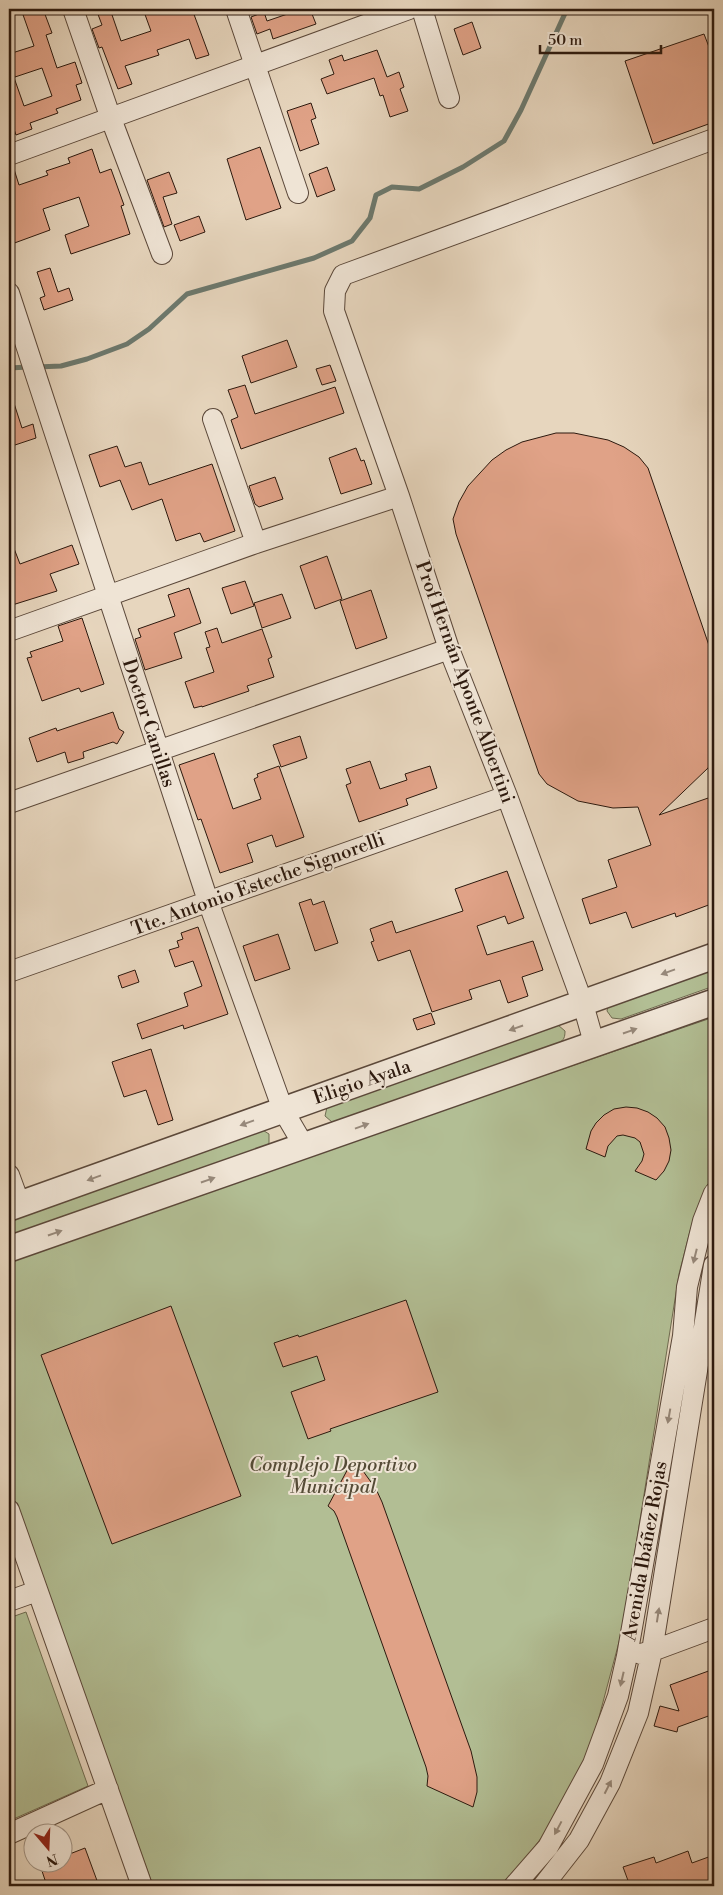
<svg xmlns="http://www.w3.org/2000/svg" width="723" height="1895" font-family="'Libre Bodoni',serif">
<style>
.green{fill:#b2be94;stroke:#6f6c51}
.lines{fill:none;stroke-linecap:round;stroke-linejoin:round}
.stream{stroke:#6c796e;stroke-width:5}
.building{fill:#e0a287;stroke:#2c190e}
.minor-casing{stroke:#5b483a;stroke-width:22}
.tertiary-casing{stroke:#5b483a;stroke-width:28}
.minor{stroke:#efe4d5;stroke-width:20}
.tertiary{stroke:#efe4d5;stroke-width:25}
.oneway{fill:#97897b}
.labels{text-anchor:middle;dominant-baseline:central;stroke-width:4;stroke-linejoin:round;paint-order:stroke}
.street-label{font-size:19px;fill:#2c190e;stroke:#efe4d5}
.park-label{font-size:19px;font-style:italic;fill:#544b36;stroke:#efe4d5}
</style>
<rect width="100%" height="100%" fill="#e7d6be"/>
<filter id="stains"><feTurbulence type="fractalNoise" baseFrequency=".004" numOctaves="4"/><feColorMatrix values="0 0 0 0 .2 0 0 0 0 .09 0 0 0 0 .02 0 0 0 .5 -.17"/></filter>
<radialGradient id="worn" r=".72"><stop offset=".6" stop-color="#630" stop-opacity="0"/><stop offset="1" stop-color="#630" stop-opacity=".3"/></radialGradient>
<path class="green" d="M714 964V986L621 1019 612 1018 607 1011 608 1006Z
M714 1017V1169L690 1231 679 1274 623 1627 587 1762 545 1833 513 1875 501 1886H153L9 1487V1262L309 1156Z
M558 1025 565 1031C565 1037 564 1040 559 1043L337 1122H332L325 1116 327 1107Z
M261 1129 269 1134V1143L267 1147 9 1237V1215Z
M26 1612 88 1786 9 1821V1618Z"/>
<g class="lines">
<path class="stream" d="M37 367 61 366 87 359 127 344 149 329 187 294 314 258 352 241 370 218 376 195 392 187 419 189 463 167 504 141 521 110 567 9
M9 368 28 367"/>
</g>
<path class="building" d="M21 9H43L52 33 46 35 57 68 75 62 82 83 76 85 81 100 56 109 58 113 30 123 32 129 16 135 9 114V69H11L24 106 52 96 42 68 15 77 9 54 34 46Z
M96 9H110L121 41 151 31 143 9H192L209 55 196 59 189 39 157 50 159 55 125 66 132 84 118 89 102 47 99 48 92 29 102 25Z
M302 9H310L316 24 273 39 270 29 257 34 251 17 264 12 267 21Z
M472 22 481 48 463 55 454 29Z
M704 34 709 47 714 46V122L653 144 625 61Z
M377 50 387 77 399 72 404 87 400 89 408 111 390 117 383 95 380 96 374 78 327 94 321 79 334 74 329 60 342 55 344 61Z
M311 103 316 118 311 120 319 144 300 151 287 111Z
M260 147 281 208 246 220 227 159Z
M92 149 100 173 111 169 124 205 121 206 130 234 71 254 65 235 89 226 79 197 43 209 50 230 9 245V167L13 166 19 185 48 175 46 171 70 163 68 158Z
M327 167 335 190 317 197 309 174Z
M169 172 177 193 163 197 172 224 164 227 147 180Z
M199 216 205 232 180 241 174 225Z
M50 268 58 292 69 288 73 300 44 310 40 298 45 296 37 272Z
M287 340 297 367 251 383 242 356Z
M330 365 336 381 322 385 316 369Z
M245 385 255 414 335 387 344 413 241 449 231 420 238 417 228 390Z
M11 394 22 428 33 424 36 438 9 447V395Z
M556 433H574L608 440 624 447 639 457 648 468 714 660V759L708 768 659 815 714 796V903L676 917 675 913 632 928 626 912 590 924 582 899 617 887 608 860 651 845 638 807 613 808 578 801 547 784 539 774 456 534 453 519 459 502 468 486 492 460 506 450 522 442Z
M117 446 125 467 141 462 149 485 212 464 235 531 204 542 200 533 176 541 162 499 132 510 120 480 100 487 89 455Z
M356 448 361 461 364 460 372 484 341 494 329 458Z
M275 477 283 499 259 507 255 504 249 486Z
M9 538H10L20 564 72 545 79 564 50 574 57 591 9 606Z
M327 556 342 599 315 609 300 566Z
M245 581 254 606 231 614 222 588Z
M189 588 201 623 174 633 182 658 145 670 135 639 141 637 138 629 175 616 168 595Z
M371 590 387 638 356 649 340 601Z
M282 594 291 618 262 628 254 603Z
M82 618 104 684 81 692 79 688 42 701 27 658 32 657 30 652 63 641 58 626Z
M217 628 222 643 262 629 272 657 268 659 274 677 247 686 249 691 202 707V706L194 708 185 682 214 672 206 648 210 647 205 632Z
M113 712 119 729 124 732 117 744 113 742 83 752 84 758 68 763 65 752 37 762 29 738 56 728 57 731Z
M300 736 307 758 281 767 273 745Z
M214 753 233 809 261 799 254 779 258 777 257 774 279 766 304 837 276 847 272 835 247 844 253 862 220 873 201 819 198 820 179 765Z
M370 761 380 789 407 780 405 774 430 766 437 788 406 799 408 805 359 822 346 785 351 783 346 769Z
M507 871 524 918 508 924 505 916 477 926 487 955 533 941 543 970 522 977 528 996 508 1003 500 980 469 990 472 999 432 1012 410 950 378 961 371 942 374 941 370 929 392 921 396 933 463 911 455 889Z
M311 899 313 905 324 901 338 943 315 951 299 903Z
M198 927 228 1014 184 1029 183 1025 142 1039 137 1024 188 1006 184 993 202 986 193 961 175 967 169 950 179 947 177 941 183 939 181 933Z
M278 934 290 969 255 981 243 946Z
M135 970 139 982 122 988 118 976Z
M431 1013 435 1024 417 1030 413 1019Z
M151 1049 173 1120 158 1125 146 1090 124 1097 112 1062Z
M626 1107 637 1108 648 1112 657 1118 665 1127 669 1138 671 1150 669 1161 664 1171 656 1180 635 1171 642 1161 644 1154 640 1142 635 1138 623 1135 617 1136 608 1146 605 1157 586 1149 591 1131 596 1123 604 1115 614 1109Z
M406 1300 438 1392 330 1429 331 1431 308 1439 291 1392 325 1380 317 1356 283 1367 274 1343 298 1335 299 1337Z
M171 1306 241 1496 112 1544 41 1355Z
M351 1463 363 1471 376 1489 382 1502 471 1751 477 1777V1792L473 1807 427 1786 428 1776 426 1767 337 1517 334 1511 328 1506Z
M714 1669V1714L678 1727 677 1732 654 1726 660 1706 679 1711 670 1685Z
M85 1848 99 1886H47L40 1865 47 1862H62V1857Z
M688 1851 692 1863 714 1855V1886H630L623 1867 654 1857 656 1863Z"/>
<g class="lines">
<g class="minor-casing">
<path id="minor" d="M73 9 110 116 162 254
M236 9 298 193
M422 9 449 98
M9 155 409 9
M9 293 208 901 283 1110 304 1146
M213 419 256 543
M9 631 256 543 399 496
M9 803 449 649
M9 972 507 796
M594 1043 583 1004 507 796 449 649 399 496 334 311 335 291 343 275 714 139
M9 1175 20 1205
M9 1510 142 1886
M9 1601 37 1591
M641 1654 652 1651 714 1628
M9 1834 108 1789
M514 1886 548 1847 593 1764 618 1696 627 1656 683 1336 687 1287 703 1221 714 1193
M543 1886 579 1840 610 1783 638 1713 652 1651 714 1265"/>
</g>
<g class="tertiary-casing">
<path id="tertiary" d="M9 1208 714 956
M9 1249 714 1002"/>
</g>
<use href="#minor" class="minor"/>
<use href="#tertiary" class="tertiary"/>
</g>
<defs><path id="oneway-solid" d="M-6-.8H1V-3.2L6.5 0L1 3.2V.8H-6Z" transform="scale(1.25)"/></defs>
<g class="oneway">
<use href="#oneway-solid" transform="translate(668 972) rotate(160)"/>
<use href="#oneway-solid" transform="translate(516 1028) rotate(161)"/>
<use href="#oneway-solid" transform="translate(630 1031) rotate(-19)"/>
<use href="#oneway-solid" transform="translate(247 1123) rotate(160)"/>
<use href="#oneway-solid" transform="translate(362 1126) rotate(-20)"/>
<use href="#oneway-solid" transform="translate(94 1178) rotate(160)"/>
<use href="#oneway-solid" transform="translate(208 1180) rotate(-19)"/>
<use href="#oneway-solid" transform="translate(55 1233) rotate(-19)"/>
<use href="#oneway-solid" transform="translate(695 1256) rotate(104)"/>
<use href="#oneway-solid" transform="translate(669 1416) rotate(100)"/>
<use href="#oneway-solid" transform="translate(658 1615) rotate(-81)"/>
<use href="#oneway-solid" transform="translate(622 1679) rotate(103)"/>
<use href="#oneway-solid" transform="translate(608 1787) rotate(-63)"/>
<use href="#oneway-solid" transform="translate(558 1828) rotate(118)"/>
</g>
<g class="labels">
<g class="street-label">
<text transform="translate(465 682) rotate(70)">Prof Hernán Aponte Albertini</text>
<text transform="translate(149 723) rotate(72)">Doctor Canillas</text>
<text transform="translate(258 884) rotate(-20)">Tte. Antonio Esteche Signorelli</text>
<text transform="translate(362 1082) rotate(-19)">Eligio Ayala</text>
<text transform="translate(645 1551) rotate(-80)">Avenida Ibáñez Rojas</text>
</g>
<g class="park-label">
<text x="333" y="1465">Complejo Deportivo<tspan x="333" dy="22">Municipal</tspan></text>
</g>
</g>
<rect width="723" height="1895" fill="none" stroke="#e7d6be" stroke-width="30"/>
<rect x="10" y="10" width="703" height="1875" fill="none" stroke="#2c190e" stroke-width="2.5"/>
<rect x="15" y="15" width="693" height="1865" fill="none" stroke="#2c190e"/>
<g transform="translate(48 1848) rotate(161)"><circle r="24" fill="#efe4d5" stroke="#a19385"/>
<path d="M0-4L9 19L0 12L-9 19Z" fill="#8f2418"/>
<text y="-8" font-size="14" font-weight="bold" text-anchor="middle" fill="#2c190e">N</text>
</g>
<path d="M540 45v8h121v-8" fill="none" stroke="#2c190e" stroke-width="2.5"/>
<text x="548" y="45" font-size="15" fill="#2c190e" stroke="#efe4d5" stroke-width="4" paint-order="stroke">50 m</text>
<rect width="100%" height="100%" filter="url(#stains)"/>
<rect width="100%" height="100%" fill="url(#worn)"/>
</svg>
